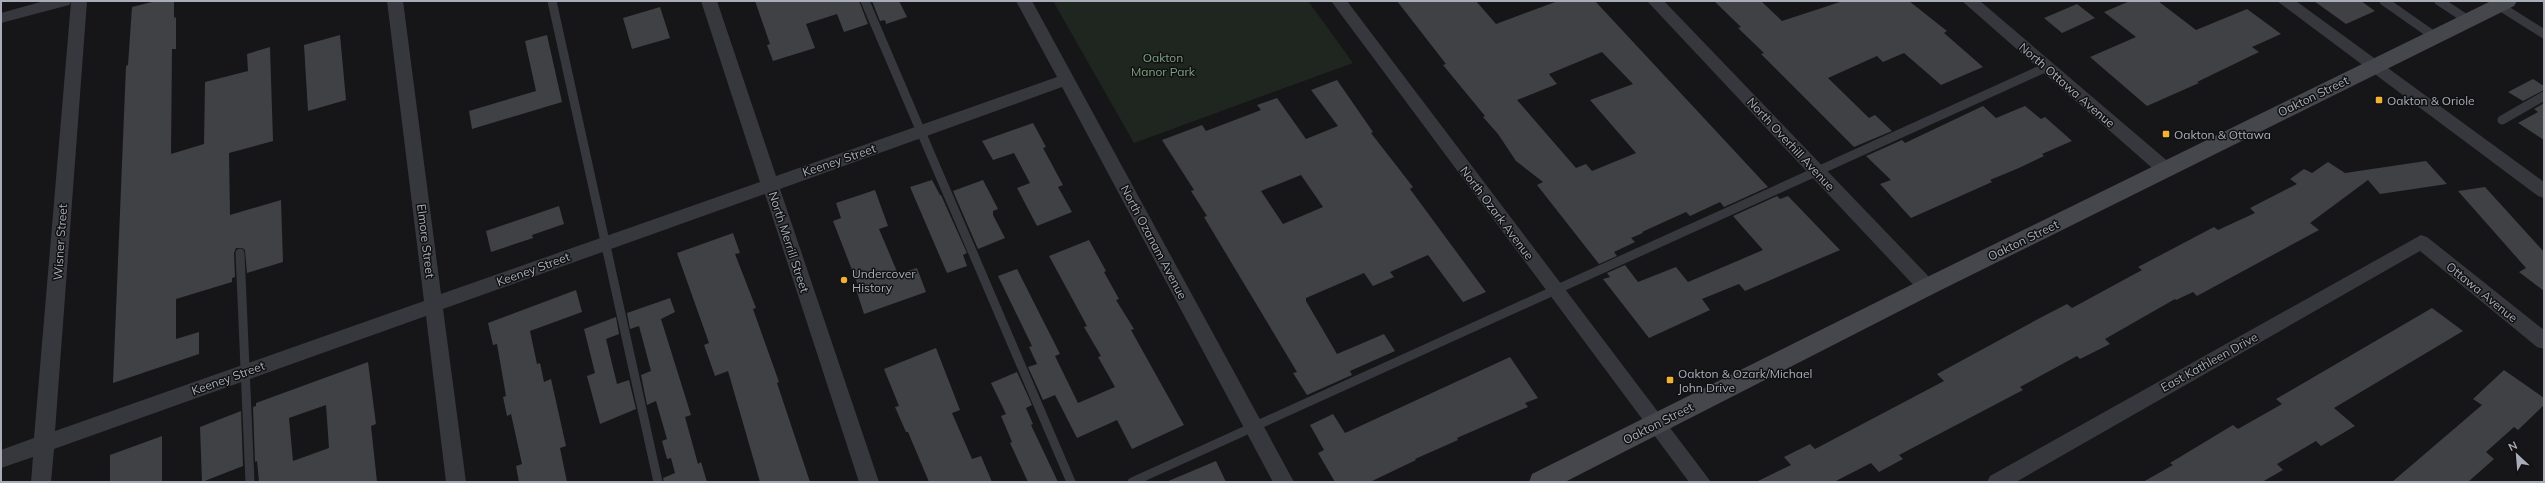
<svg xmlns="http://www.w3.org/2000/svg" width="2545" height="483" font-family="Mulish,sans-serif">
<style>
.green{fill:#1e261f}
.building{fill:#404145;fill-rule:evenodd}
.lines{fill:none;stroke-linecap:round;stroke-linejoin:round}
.service{stroke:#37383d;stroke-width:9}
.minor{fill:#37383d;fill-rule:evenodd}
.secondary{fill:#45474d;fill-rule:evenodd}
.poi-dot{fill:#f2b134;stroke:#111113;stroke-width:1.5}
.labels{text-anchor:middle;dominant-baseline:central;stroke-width:3;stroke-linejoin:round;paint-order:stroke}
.park-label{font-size:12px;fill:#7fa381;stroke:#111113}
.street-label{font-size:12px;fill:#a8adb8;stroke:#111113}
.poi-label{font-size:12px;fill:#a8adb8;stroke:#111113;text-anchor:start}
</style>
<rect width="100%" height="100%" fill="#161618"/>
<path class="green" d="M1053 1H1308L1353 63 1134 143Z"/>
<path class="building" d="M156 1H174V18L176 17V49H172L171 154 204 144 205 82 248 71 247 54 270 47 273 141 229 153 230 215 281 200 283 262 247 273 245 250 242 248H236L234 253 235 277 232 278V282L176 299V339L199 332V354L113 383 126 66 128 65 132 7Z
M755 1H859L868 24 844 32 837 14 806 24 815 48 773 61 767 45 770 44Z
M872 1H899L907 17 886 24 885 20 880 21Z
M1397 1H1476L1496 24 1558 1H1595L1768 187 1724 207 1720 202 1690 216 1686 212 1642 232 1643 233 1631 238 1635 242 1614 252 1617 256 1599 264 1537 185 1543 182 1516 161 1498 134 1483 117 1485 116 1443 65 1446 64ZM1602 52 1633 84 1590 100 1636 153 1592 171 1586 164 1576 168 1517 100 1557 84 1549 74Z
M1714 1H1761L1782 21 1843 1H1909L1947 31 1944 33 1983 67 1941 85 1904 53 1883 62 1877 56 1828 78 1869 118 1875 115 1892 131 1854 147 1761 54 1764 53 1738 28 1741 27Z
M2130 1H2158L2196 30 2247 9 2281 34 2252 47 2259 52 2197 82 2199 83 2147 106 2090 57 2136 37 2104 12Z
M2314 1H2361L2375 11 2346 24Z
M2077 4 2095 18 2062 33 2044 18Z
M660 7 670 38 632 49 623 18Z
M340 35 346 100 308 111 304 45Z
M547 35 562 102 472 129 469 111 536 91 525 41Z
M2533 79 2544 86V90L2523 101 2508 92Z
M1337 80 1373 132 1371 133 1413 187 1410 189 1486 292 1463 302 1428 255 1390 272 1394 277 1373 286 1364 273 1306 298V301L1337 354 1384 334 1395 351 1350 371 1352 375 1307 395 1293 373 1297 372 1204 217 1207 216 1191 191 1194 190 1162 140 1202 125 1206 131 1261 110 1257 105 1277 98 1306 139 1338 126 1311 90ZM1301 175 1323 207 1283 224 1261 191Z
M2544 103V140L2518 123 2538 112 2534 109Z
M1983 106 1996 118 2025 106 2041 119 2045 117 2072 141 2042 154 2044 156 2019 168 1990 180 1992 182 1911 218 1880 184 1891 180 1866 156 1902 140 1905 143Z
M1033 123 1046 147 1043 148 1063 185 1058 187 1072 212 1037 226 1017 188 1030 183 1014 153 993 160 982 141Z
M2426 161 2447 184 2380 194 2368 180 2310 223 2319 230 2197 296 2193 292 2176 300 2175 299 2105 339 2110 344 2080 359 2077 356 2020 387 2023 390 1899 455 1903 459 1879 472 1871 463 1834 482H1756L1791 465 1784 457 1810 444 1815 449 1944 381 1937 374 2038 319 2067 304 2072 308 2142 270 2138 267 2214 227 2218 230 2255 213 2250 208 2297 184 2290 179 2304 169 2312 173 2328 162 2345 173Z
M932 180 940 195H941L967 253 963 255 967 266 947 273 910 187Z
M983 180 998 209 993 211V215L1005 238 978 249 953 191Z
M2485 187 2544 252V291L2519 272 2526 268 2458 191Z
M875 190 888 226 879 229 898 274 917 268 926 292 864 314 856 289 859 288 833 221 841 218 836 203Z
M1777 196 1780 199 1788 196 1840 250 1745 291 1739 284 1702 299 1710 310 1649 338 1603 279 1610 277 1607 273 1625 265 1638 282 1676 267 1688 282 1763 250 1733 216Z
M559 206 564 224 532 235 533 238 491 252 486 231Z
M733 233 740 253 735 254 756 308 753 309 779 382 777 383 810 482H760L728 371 715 376 704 345 709 343 677 253Z
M1089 240 1106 271 1104 272 1119 299 1116 300 1134 329 1131 330 1184 425 1132 449 1117 420 1077 438 1055 395 1043 400 1028 367 1037 364 1029 347 1032 346 998 276 1017 269 1060 354 1055 356 1078 403 1115 387 1098 357 1101 356 1084 327 1087 326 1049 256Z
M576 290 582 312 530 331 537 364 540 363 544 382 551 379 566 446 560 448 567 482H519L516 466 522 464 511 414 507 416 503 397 506 396 497 344 493 345 488 323Z
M670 298 675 312 661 319 691 415 685 417 698 464 701 462 707 482H664L663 478 675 473 671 458 667 459 662 441 667 439 656 401 647 405 641 375 651 371 639 326 630 329 627 313Z
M2432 308 2463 331 2334 408 2355 426 2321 446 2316 441 2277 464 2283 470 2262 482H2143L2173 465 2170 463 2233 425 2238 429 2282 404 2276 399Z
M616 317 619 334 606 339 617 384 629 380 636 409 600 424 587 376 595 373 584 329Z
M936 348 960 410 952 413 972 459 981 456 992 482H929L908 432H906L895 407 899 406 884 369Z
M1510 357 1538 398 1525 403 1528 407 1457 438 1458 440 1415 459 1416 460 1370 482H1335L1318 453 1324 450 1310 425 1333 414 1345 433Z
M368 362 376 424 371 426 377 482H259L257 461 255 462 253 407 256 406V403ZM326 405 329 448 293 461 289 418Z
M2504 370 2544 398V405L2518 430 2514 427 2486 452 2494 459 2468 482H2392L2482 405 2473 399Z
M1017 372 1032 405 1026 408 1033 424 1031 425 1058 482H1028L1010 443 1012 442 1001 416 1006 414 991 383Z
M241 411 243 466 202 482 200 427Z
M162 436V482H110V455Z
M1216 461 1226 482H1166Z"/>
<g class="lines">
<path class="service" d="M552 1 658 482
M865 1 1071 482
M2384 1 2434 36
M2439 1 2468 20
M2498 5 2544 34
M2502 120 2544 96
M240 253 250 482
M1132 482 2047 67"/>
<path class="minor" d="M44 1H87L55 431 424 301 387 1H403L441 294 760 182 701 1H717L776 176 1057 77 1016 1H1032L1294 482H1273L1062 87 780 189 879 482H859L765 194 443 309 466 482H446L426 316 54 449 51 482H31L33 457 1 468V450L34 438 71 2 69 5 1 23V13Z
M1331 1H1347L1711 482H1689Z
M1647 1H1664L1934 282 1936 287 1934 292 1927 294 1920 292Z
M1962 1H1980L2171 164 2174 169 2171 174 2165 176 2159 174Z
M2277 1H2296L2544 182V198L2538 196Z
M2421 235 2427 237 2544 330V349L2537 347 2420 251 2016 482H1987L1990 476Z"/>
<path class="secondary" d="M2491 1H2517L2514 6 1935 293 1565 482H1529L1532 474 1919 281Z"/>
</g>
<g class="poi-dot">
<rect x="2375" y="96" width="8" height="8" rx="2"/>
<rect x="2162" y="130" width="8" height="8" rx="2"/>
<circle cx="844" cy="280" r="4"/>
<rect x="1666" y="376" width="8" height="8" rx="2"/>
</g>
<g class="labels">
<g class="park-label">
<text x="1163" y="57">Oakton<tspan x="1163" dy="14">Manor Park</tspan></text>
</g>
<g class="street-label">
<text transform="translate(2067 85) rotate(41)">North Ottawa Avenue</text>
<text transform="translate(2313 96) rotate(-26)">Oakton Street</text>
<text transform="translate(1791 144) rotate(47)">North Overhill Avenue</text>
<text transform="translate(839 160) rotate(-19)">Keeney Street</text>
<text transform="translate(1497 213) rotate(53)">North Ozark Avenue</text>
<text transform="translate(2023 240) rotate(-26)">Oakton Street</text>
<text transform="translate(426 241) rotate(83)">Elmore Street</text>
<text transform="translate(60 242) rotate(-86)">Wisner Street</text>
<text transform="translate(789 242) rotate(72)">North Merrill Street</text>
<text transform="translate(1154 242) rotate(62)">North Ozanam Avenue</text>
<text transform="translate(533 269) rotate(-20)">Keeney Street</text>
<text transform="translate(2482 292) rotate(39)">Ottawa Avenue</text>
<text transform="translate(2209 362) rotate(-29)">East Kathleen Drive</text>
<text transform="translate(228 378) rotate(-20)">Keeney Street</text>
<text transform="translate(1658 423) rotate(-27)">Oakton Street</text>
</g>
<g class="poi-label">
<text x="2387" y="100">Oakton &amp; Oriole</text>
<text x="2174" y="134">Oakton &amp; Ottawa</text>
<text x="852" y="273">Undercover<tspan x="852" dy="14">History</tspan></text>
<text x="1678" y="373">Oakton &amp; Ozark/Michael<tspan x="1678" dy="14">John Drive</tspan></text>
</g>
</g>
<rect width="2545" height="483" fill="none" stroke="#a8adb8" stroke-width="4"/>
<g transform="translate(2517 455) rotate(334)" stroke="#111113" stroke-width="3" paint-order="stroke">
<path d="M0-3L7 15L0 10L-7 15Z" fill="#a8adb8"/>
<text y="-6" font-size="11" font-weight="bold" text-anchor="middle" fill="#a8adb8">N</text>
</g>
</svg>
